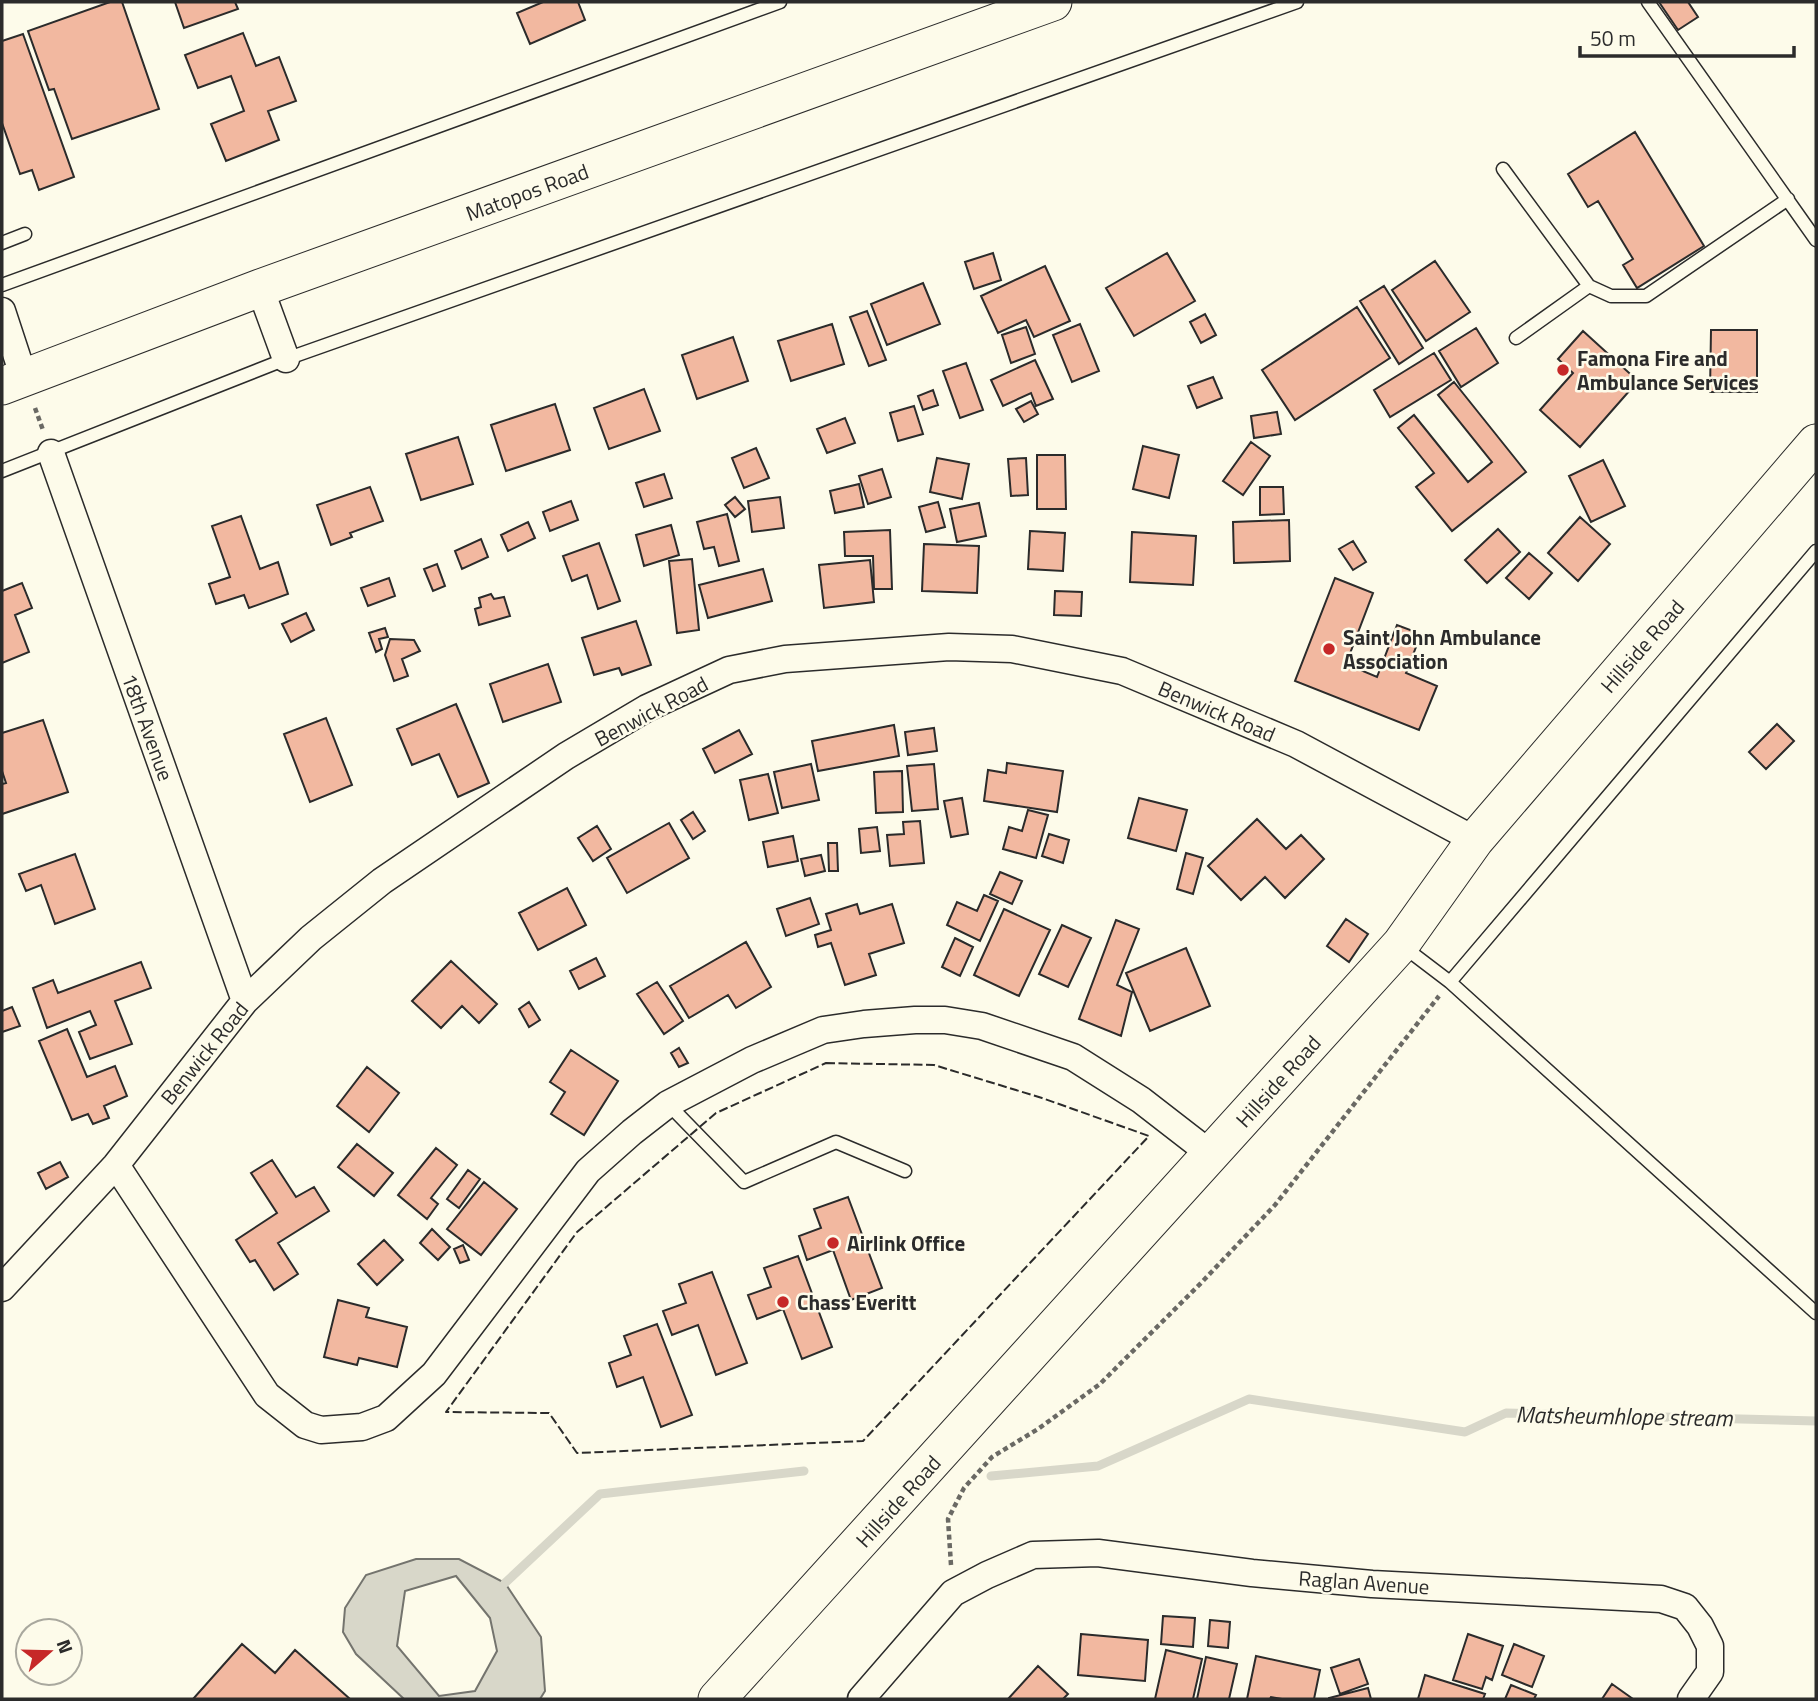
<svg xmlns="http://www.w3.org/2000/svg" width="1818" height="1701" font-family="'Titillium Web',sans-serif">
<style>
.water{fill:#d8d7c9;stroke:#74746e;stroke-width:2;fill-rule:evenodd}
.lines{fill:none;stroke-linecap:round;stroke-linejoin:round}
.stream{stroke:#d8d7c9;stroke-width:9}
.building{fill:#f2b8a0;stroke:#2b2b2b;stroke-width:2}
.lane-casing{stroke:#2b2b2b;stroke-width:15}
.street-casing{stroke:#2b2b2b;stroke-width:29}
.secondary-casing{stroke:#2b2b2b;stroke-width:39}
.path{stroke:#6a6964;stroke-width:4.5;stroke-dasharray:5 3.5;stroke-linecap:butt}
.lane{stroke:#fdfbea;stroke-width:12}
.street{stroke:#fdfbea;stroke-width:26}
.secondary{stroke:#fdfbea;stroke-width:37}
.fence{stroke:#2b2b2b;stroke-width:2;stroke-dasharray:9 3.5;stroke-linecap:butt}
.poi-dot{fill:#c62828;stroke:#fdfbea;stroke-width:2.5}
.labels{text-anchor:middle;dominant-baseline:central;stroke-width:5;stroke-linejoin:round;paint-order:stroke}
.street-label{font-size:21px;fill:#2b2b2b;stroke:#fdfbea}
.poi-label{font-size:21px;font-weight:bold;fill:#2b2b2b;stroke:#fdfbea;text-anchor:start}
.water-label{font-size:23px;font-style:italic;fill:#2b2b2b;stroke:#fdfbea}
</style>
<rect width="100%" height="100%" fill="#fdfbea"/>
<path class="water" d="M416 1559H459L505 1583 541 1637 545 1691 540 1699H404L356 1654 343 1632 345 1608 366 1575ZM456 1576 490 1618 497 1651 475 1691 439 1696 397 1646 405 1591Z"/>
<g class="lines">
<path class="stream" d="M991 1476 1098 1466 1249 1399 1465 1432 1506 1413 1816 1421
M505 1583 600 1494 804 1471"/>
</g>
<path class="building" d="M110 2H122L159 109 72 139 54 89 49 90 28 31Z
M175 2H235L238 9 184 28Z
M543 2H578L585 20 530 44 517 13Z
M1659 2H1688L1698 17 1678 30Z
M243 33 256 66 279 57 296 101 268 111 279 140 226 161 211 124 244 111 231 76 198 88 185 55Z
M23 34 74 177 39 190 32 170 20 174 2 123V41Z
M1635 132 1704 246 1637 288 1623 265 1633 259 1598 201 1588 207 1568 174Z
M993 253 1001 280 974 289 965 262Z
M1167 253 1195 301 1134 336 1106 288Z
M1435 261 1470 312 1426 341 1392 290Z
M1045 266 1070 321 1034 337 1026 320 998 333 981 296Z
M923 283 940 324 887 345 871 304Z
M1384 286 1423 348 1399 364 1360 301Z
M1357 307 1390 358 1295 420 1262 370Z
M867 311 886 360 869 366 850 317Z
M1205 314 1216 335 1201 343 1190 322Z
M832 324 844 364 791 381 778 341Z
M1080 324 1099 371 1072 382 1053 335Z
M1026 327 1035 354 1011 363 1002 335Z
M1476 328 1498 363 1461 387 1439 351Z
M1711 330H1757V392H1710Z
M1583 331 1638 381 1580 447 1540 410 1573 373 1558 359Z
M733 337 748 381 697 399 682 355Z
M1434 353 1451 380 1390 417 1374 390Z
M1035 360 1053 399 1036 406 1031 393 1003 406 991 380Z
M966 363 983 410 960 418 943 371Z
M1213 377 1222 398 1197 408 1188 386Z
M1454 382 1526 472 1452 531 1416 487 1434 473 1398 428 1414 415 1468 482 1492 462 1438 395Z
M644 389 660 431 609 449 594 408Z
M933 390 938 405 923 410 918 396Z
M1031 401 1038 414 1024 422 1016 409Z
M555 404 570 450 506 471 491 425Z
M914 406 923 434 898 441 890 413Z
M1277 412 1281 434 1254 438 1251 416Z
M845 418 855 443 827 453 817 429Z
M458 437 473 484 421 500 406 454Z
M1251 442 1270 456 1243 495 1223 481Z
M1143 446 1179 455 1169 498 1133 489Z
M756 448 769 478 744 488 732 458Z
M1037 455H1065L1066 509H1037Z
M937 458 969 464 962 499 930 492Z
M1026 458 1028 495 1011 496 1008 459Z
M1603 460 1625 506 1591 522 1569 476Z
M882 469 891 497 868 504 859 476Z
M664 474 672 498 644 507 636 483Z
M859 484 864 507 835 513 830 491Z
M370 487 383 521 350 533 352 537 331 545 317 505Z
M1260 487H1283L1284 514 1260 515Z
M735 497 745 509 735 517 725 505Z
M780 497 784 528 752 532 748 501Z
M571 501 578 520 550 531 543 512Z
M938 502 945 527 926 532 919 507Z
M979 503 986 536 957 542 950 509Z
M727 514 739 561 719 566 714 547 704 549 697 522Z
M241 516 260 569 278 562 288 594 249 608 244 595 216 604 209 584 230 577 212 526Z
M1580 517 1610 544 1578 581 1548 553Z
M1289 520 1290 561 1234 563 1233 522Z
M528 522 535 538 508 551 501 535Z
M671 525 679 555 644 566 636 535Z
M1498 529 1520 552 1487 583 1465 560Z
M890 530 892 589H874L873 556H845L844 532Z
M1030 531 1065 533 1063 571 1028 569Z
M1132 532 1196 536 1193 585 1130 582Z
M481 539 488 557 462 569 455 551Z
M1353 541 1366 562 1353 570 1339 549Z
M599 543 620 601 598 609 587 575 572 581 563 556Z
M924 544 979 546 977 593 922 591Z
M1529 553 1552 573 1529 599 1506 578Z
M692 559 699 630 677 633 669 561Z
M870 560 874 602 824 608 819 565Z
M437 564 445 586 433 591 424 569Z
M763 569 772 601 708 618 699 585Z
M389 578 395 596 368 606 361 588Z
M1335 578 1373 593 1346 664 1377 677 1397 625 1421 634 1406 673 1437 686 1419 730 1295 681Z
M22 583 32 608 15 615 29 652 2 663V591Z
M1055 591 1082 592 1081 616 1054 615Z
M491 594 494 599 504 597 510 616 479 625 475 609 481 607 479 598Z
M306 613 314 630 291 642 282 624Z
M636 621 651 665 622 675 619 668 594 675 582 638Z
M385 628 388 637 379 639 382 649 376 652 369 633Z
M390 639 414 640 420 651 402 659 408 676 394 681 385 655Z
M548 664 561 702 503 722 490 684Z
M456 704 489 783 458 797 439 754 412 765 397 729Z
M326 718 352 785 310 802 284 734Z
M43 720 68 792 2 814V784L6 783 2 771V733Z
M1777 724 1794 741 1766 769 1749 752Z
M894 725 899 756 818 771 812 741Z
M934 728 937 751 908 755 905 732Z
M739 730 752 754 715 773 703 749Z
M1007 763 1063 771 1057 812 984 801 988 770 1006 773Z
M811 764 819 800 782 808 774 772Z
M934 764 938 809 912 811 907 766Z
M902 771 903 812 876 813 874 772Z
M768 774 778 813 749 820 740 780Z
M962 798 968 834 951 837 944 801Z
M1139 798 1187 810 1176 851 1128 838Z
M1028 810 1048 815 1036 858 1003 849 1009 827 1022 831Z
M693 812 705 831 693 839 681 820Z
M1257 819 1286 849 1301 835 1324 859 1285 898 1265 877 1241 900 1208 866Z
M920 821 924 863 890 866 887 835 904 834 903 822Z
M669 823 689 858 627 893 607 858Z
M597 826 611 849 593 861 578 838Z
M877 827 880 851 861 853 859 829Z
M1049 834 1069 840 1063 863 1042 856Z
M793 836 798 861 768 867 763 842Z
M828 843H837L838 871H829Z
M1186 853 1203 858 1193 894 1177 889Z
M75 854 95 909 55 924 41 885 26 891 19 874Z
M821 855 825 871 805 876 801 859Z
M1000 872 1022 881 1012 904 990 894Z
M567 888 586 925 538 950 519 913Z
M984 895 998 901 980 941 947 925 957 902 977 911Z
M810 898 819 924 786 936 777 909Z
M857 904 860 914 892 904 904 943 869 954 876 975 845 985 831 943 818 947 815 935 831 930 826 914Z
M1004 909 1050 930 1019 996 974 975Z
M1346 919 1368 934 1349 962 1327 946Z
M1116 920 1139 929 1117 985 1132 992 1121 1036 1079 1019Z
M1062 925 1091 938 1068 987 1039 974Z
M955 938 973 947 960 976 942 967Z
M746 942 771 987 736 1008 728 995 689 1018 670 986Z
M1186 948 1210 1006 1150 1031 1126 973Z
M596 958 605 976 579 989 570 971Z
M451 961 497 1004 479 1023 462 1006 441 1028 412 1001Z
M141 962 151 988 115 1001 132 1044 90 1059 79 1032 96 1025 90 1011 47 1028 33 988 53 980 58 993Z
M657 982 683 1021 664 1034 637 994Z
M529 1002 540 1020 529 1027 519 1009Z
M12 1007 20 1026 2 1032V1011Z
M67 1029 87 1077 115 1066 127 1096 104 1106 109 1118 93 1124 88 1114 72 1120 39 1041Z
M679 1048 688 1063 679 1067 671 1053Z
M571 1050 618 1081 584 1135 551 1114 565 1092 550 1082Z
M367 1067 399 1093 369 1132 337 1106Z
M357 1144 393 1173 374 1196 338 1167Z
M436 1148 457 1165 431 1198 438 1204 427 1219 398 1195Z
M272 1160 296 1197 314 1187 329 1211 278 1243 298 1274 274 1290 255 1260 250 1262 236 1240 277 1213 251 1173Z
M60 1162 68 1177 46 1189 38 1173Z
M468 1170 480 1179 459 1208 447 1199Z
M484 1182 517 1209 481 1255 447 1229Z
M848 1197 882 1288 851 1300 833 1250 807 1260 799 1236 821 1228 814 1209Z
M432 1229 450 1247 438 1260 420 1243Z
M384 1240 403 1260 377 1285 358 1264Z
M463 1245 469 1260 460 1263 454 1249Z
M798 1256 832 1347 802 1359 783 1309 757 1319 748 1295 771 1287 764 1268Z
M712 1272 747 1363 716 1375 698 1325 672 1335 663 1311 686 1303 679 1284Z
M338 1300 369 1308 366 1317 407 1327 397 1367 359 1358 357 1365 324 1357Z
M657 1324 692 1415 661 1427 643 1377 617 1387 609 1363 631 1355 624 1336Z
M1163 1616 1195 1618 1193 1647 1161 1644Z
M1210 1620 1230 1622 1228 1648 1208 1646Z
M1081 1634 1148 1640 1145 1681 1078 1675Z
M1468 1634 1503 1646 1492 1680 1486 1677 1482 1689 1453 1680Z
M242 1644 275 1673 295 1650 350 1699H193Z
M1514 1644 1544 1656 1532 1687 1502 1675Z
M1166 1650 1202 1659 1193 1699H1155Z
M1256 1656 1320 1670 1314 1699H1282L1271 1697 1270 1699H1247Z
M1206 1657 1237 1664 1229 1699H1197Z
M1359 1659 1368 1684 1340 1694 1331 1668Z
M1038 1666 1068 1694 1063 1699H1008Z
M1425 1675 1485 1694 1483 1699H1418Z
M1612 1684 1633 1699H1602Z
M1511 1685 1536 1695 1534 1699H1505Z
M1368 1688 1371 1699H1329V1698Z"/>
<g class="lines">
<g class="lane-casing">
<path id="lane" d="M1648 2 1816 240
M1503 169 1589 286 1611 296H1646L1788 199
M2 243 25 234
M2 285 780 2
M1516 338 1589 286
M2 471 286 359 1297 2
M1404 947 1450 982 1816 1313
M1450 982 1816 551
M668 1104 744 1182 836 1142 905 1171"/>
</g>
<g class="street-casing">
<path id="street" d="M260 288 286 359
M2 311 24 378
M51 453 245 1001
M116 1165 267 1395 305 1425 321 1430 362 1427 386 1418 434 1374 588 1171 632 1132 668 1104 752 1060 823 1030 864 1024 915 1020H945L982 1026 1073 1057 1141 1100 1212 1155
M2 1288 116 1165 245 1001 311 938 382 881 566 756 647 708 729 670 785 659 949 647 1012 649 1122 671 1296 744 1475 840
M861 1699 953 1593 987 1575 1033 1555 1098 1553 1252 1573 1372 1584 1661 1599 1685 1607 1700 1626 1710 1646V1672L1691 1699"/>
</g>
<g class="secondary-casing">
<path id="secondary" d="M2 386 260 288 1053 2
M717 1699 1401 944 1475 840 1816 443"/>
</g>
<path class="path" d="M35 408 43 430
M951 1565 948 1519 964 1488 992 1457 1038 1429 1100 1384 1201 1283 1275 1205 1439 996"/>
<use href="#lane" class="lane"/>
<use href="#street" class="street"/>
<use href="#secondary" class="secondary"/>
<path class="fence" d="M826 1063 934 1065 1042 1098 1149 1136 863 1441 577 1453 549 1413 446 1412 577 1232 716 1113Z"/>
</g>
<g class="poi-dot">
<circle cx="1563" cy="370" r="7"/>
<circle cx="1329" cy="649" r="7"/>
<circle cx="833" cy="1243" r="7"/>
<circle cx="783" cy="1302" r="7"/>
</g>
<g class="labels">
<g class="street-label">
<text transform="translate(527 192) rotate(-20)">Matopos Road</text>
<text transform="translate(1642 646) rotate(-49)">Hillside Road</text>
<text transform="translate(651 711) rotate(-28)">Benwick Road</text>
<text transform="translate(1217 711) rotate(23)">Benwick Road</text>
<text transform="translate(148 727) rotate(70)">18th Avenue</text>
<text transform="translate(204 1053) rotate(-51)">Benwick Road</text>
<text transform="translate(1278 1081) rotate(-48)">Hillside Road</text>
<text transform="translate(898 1501) rotate(-48)">Hillside Road</text>
<text transform="translate(1364 1582) rotate(4)">Raglan Avenue</text>
</g>
<g class="poi-label">
<text x="1577" y="358">Famona Fire and<tspan x="1577" dy="24">Ambulance Services</tspan></text>
<text x="1343" y="637">Saint John Ambulance<tspan x="1343" dy="24">Association</tspan></text>
<text x="847" y="1243">Airlink Office</text>
<text x="797" y="1302">Chass Everitt</text>
</g>
<g class="water-label">
<text transform="translate(1624 1416) rotate(1)">Matsheumhlope stream</text>
</g>
</g>
<rect width="1818" height="1701" fill="none" stroke="#2b2b2b" stroke-width="7"/>
<g transform="translate(49 1652) rotate(70)"><circle r="33" fill="#fdfbea" stroke="#a9a89e" stroke-width="2"/>
<path d="M0-5L12 26L0 18L-12 26Z" fill="#c62828"/>
<text y="-10" font-size="19" font-weight="bold" text-anchor="middle" fill="#2b2b2b">N</text>
</g>
<path d="M1580 46v10h214v-10" fill="none" stroke="#2b2b2b" stroke-width="3.5"/>
<text x="1590" y="46" font-size="21" fill="#2b2b2b" stroke="#fdfbea" stroke-width="5" paint-order="stroke">50 m</text>
</svg>
